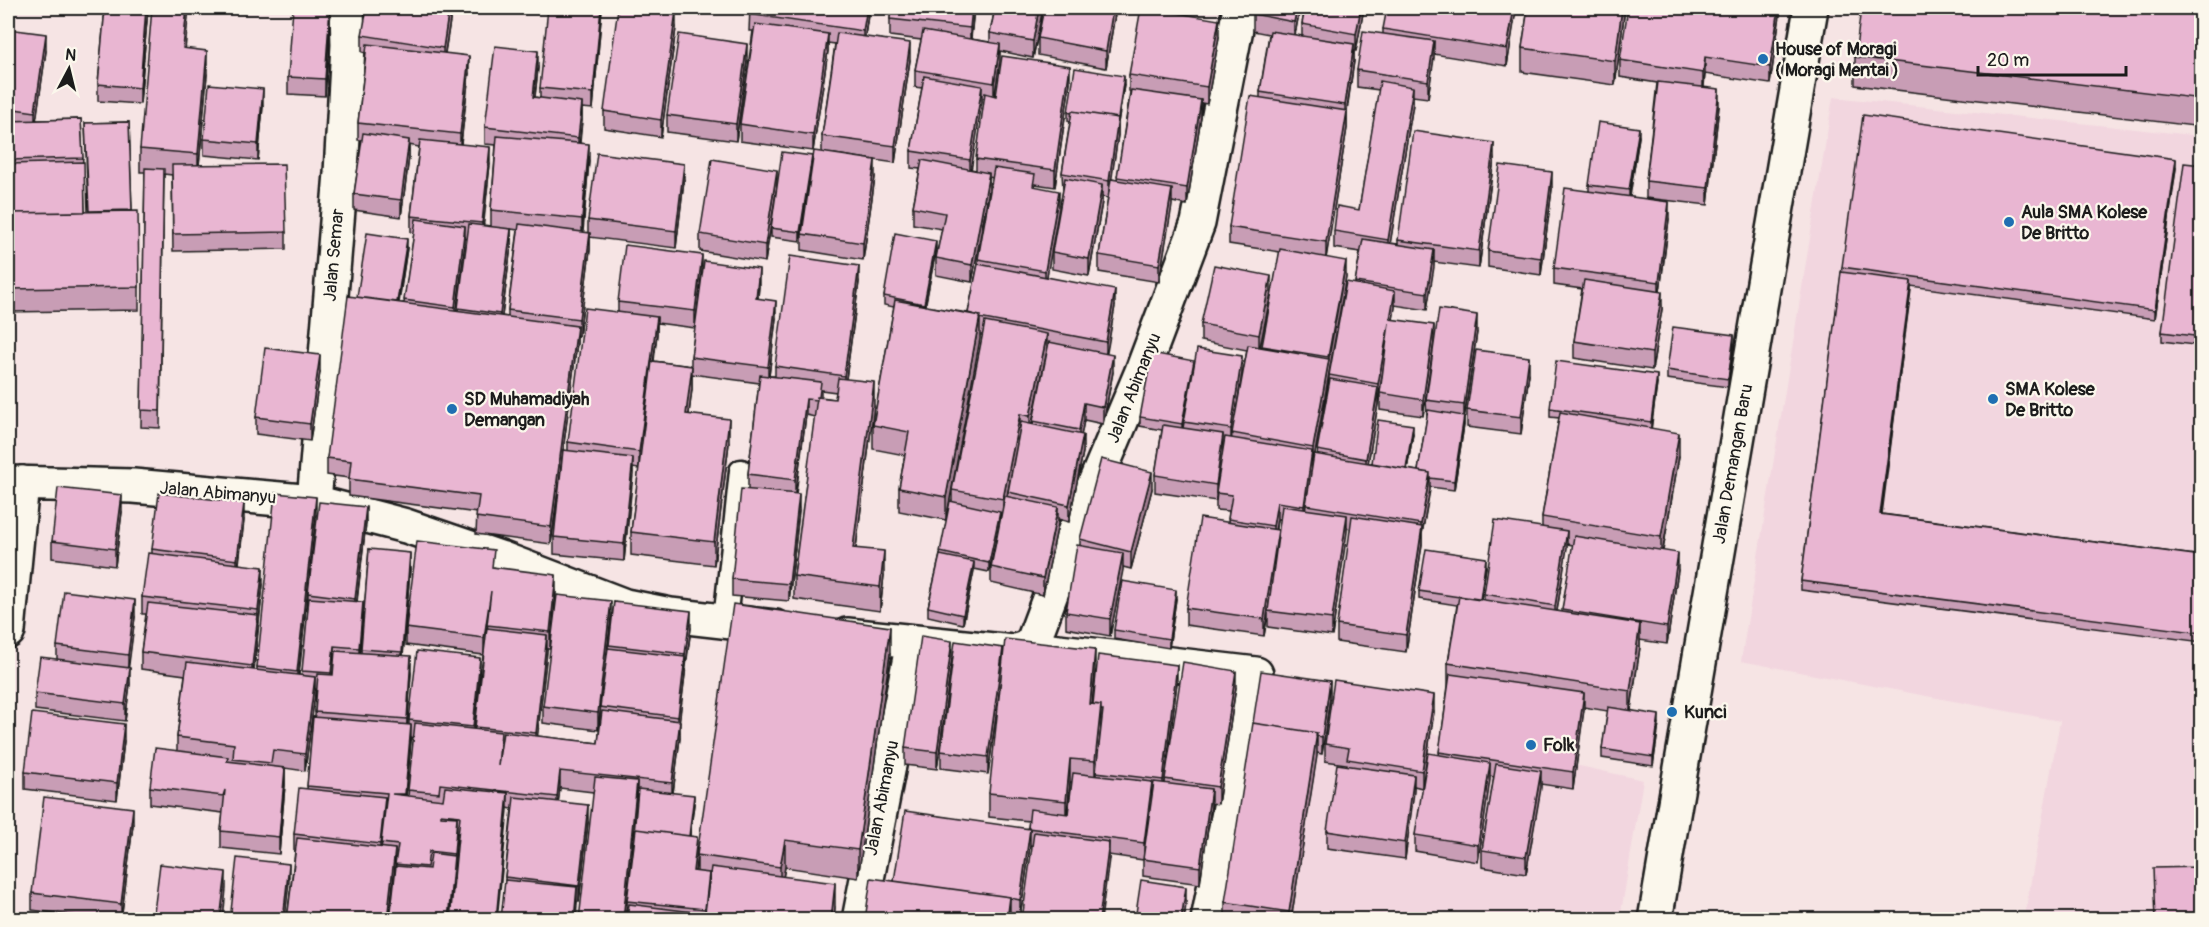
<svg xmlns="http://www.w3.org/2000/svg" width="2209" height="927" font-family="Pangolin,sans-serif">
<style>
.built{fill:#f2d6df}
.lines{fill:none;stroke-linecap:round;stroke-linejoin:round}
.lane-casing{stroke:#1c1c1c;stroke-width:27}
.street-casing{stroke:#1c1c1c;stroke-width:38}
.lane{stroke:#fbf7ec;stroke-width:22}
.street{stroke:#fbf7ec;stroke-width:33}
.wall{fill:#c89db5;stroke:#1c1c1c;stroke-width:1.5;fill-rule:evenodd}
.shaded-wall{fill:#a37f93;stroke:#1c1c1c;stroke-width:1.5}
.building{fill:#e9b6d2;stroke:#1c1c1c;stroke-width:1.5}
.poi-dot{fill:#1f6fb2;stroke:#fbf7ec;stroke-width:2}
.labels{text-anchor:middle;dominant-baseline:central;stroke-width:4.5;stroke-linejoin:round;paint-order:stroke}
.poi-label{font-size:18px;font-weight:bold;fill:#1c1c1c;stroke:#fbf7ec;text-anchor:start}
.street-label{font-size:18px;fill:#1c1c1c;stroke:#fbf7ec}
</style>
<rect width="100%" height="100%" fill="#f6e4e4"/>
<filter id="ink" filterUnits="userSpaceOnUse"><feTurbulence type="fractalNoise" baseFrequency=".0167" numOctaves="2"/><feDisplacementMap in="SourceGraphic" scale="12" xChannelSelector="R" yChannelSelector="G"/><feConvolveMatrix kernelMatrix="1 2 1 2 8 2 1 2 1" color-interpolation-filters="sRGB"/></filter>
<g filter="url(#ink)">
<path class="built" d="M1833 97 2201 136V919H2024L2060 721 1741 661Z
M1262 696 1643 780 1620 919 1219 920Z"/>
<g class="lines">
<g class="lane-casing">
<path id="lane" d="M725 621 741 471"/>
</g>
<g class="street-casing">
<path id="street" d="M8 483 133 486 314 502 406 526 500 558 625 606 670 615 775 627
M314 502 341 173 348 45 347 8
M8 631 22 483
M847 635 1013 652 1028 647 1034 639 1071 540 1141 374 1198 223 1240 8
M1050 650 1256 674 1208 920
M859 920 913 642
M1655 920 1811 8"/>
</g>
<use href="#lane" class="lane"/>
<use href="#street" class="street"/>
</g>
<path class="wall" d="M105 8H148L140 104 98 101V84Z
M331 8 325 96 288 94V77Z
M452 8 445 53 469 73 461 144 490 164 483 225 491 226V210L496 145 485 144V127L538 68 535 97 540 98V88L602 8 593 109 582 108V120L580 143 589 161 583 232 588 233V220L684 180 676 248 590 237V250L579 336H577V343L563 450 568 451V442L618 312V302L702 271 759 286 758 298 776 318 769 376H775V366L859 282 846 379 874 406 856 548 884 575 880 611 794 599V576L815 417 806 415 796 494 799 511 789 601 732 596V579L748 489V474L759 383 692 374V389L689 414 729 443 714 565 631 555V532L639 469 633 468 624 561 554 554V537L562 463 551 544 476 534 477 513 349 496V478L327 475V458L357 297 407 248 399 303H404L414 233 411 232V216L419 147 409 145V157L401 217 354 210V194L362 140H358V123L366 53 362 52V35ZM511 229 518 230 508 310V317L502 316 511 246ZM465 238 467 239 458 311 456 310ZM657 323 695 328 691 357V366L654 361 657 334ZM821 390 836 392 835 399 821 397Z
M750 8H869L865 37 910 60 895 163 834 154 875 177 863 260 802 250V234L812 166 800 241 771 237V228L774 206 765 262 700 251V234L777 185 812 165 822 152V136L835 44 828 43V51L813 151 740 141V124L753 31H749Z
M891 8H974L971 39 990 42V33L995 8H1043L1033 58 1000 51 995 95 1070 82 1055 187 1035 184 1047 277 1115 306 1106 354 1113 372 1103 424 1084 420 1081 435 1083 452 1069 522 1058 519V524L1043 595 991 583V567L1001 516 1000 515V521L989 572 974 569 963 624 928 616V607L952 502V490L983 335H980L946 520 899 511V488L905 455 873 449V425L894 307 884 305V296L936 250 925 306 968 313 978 264V259L993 178 989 177V190L972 282 936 275V258L942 229 913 224V207L920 169 911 168V151L922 88 915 87V70L921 40 890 36V19ZM982 98H985L976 159V170L971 169ZM1047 347 1048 348 1033 425H1032Z
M1044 8H1116L1106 68 1038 55V38Z
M1255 8H1300L1295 35 1302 36V24L1305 8H1364L1356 51H1354V61L1347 111V128L1326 257 1346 277 1315 454 1317 455 1329 381V375L1355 284 1360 252 1334 248V231L1359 210 1379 90 1357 87V70L1383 34V29L1516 8 1507 66 1434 54 1428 98 1413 96V104L1390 243 1398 244V240L1494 159 1479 268 1434 262 1427 310 1395 305 1393 320 1434 342 1423 416 1380 410V393L1382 380 1368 463H1372L1413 434 1407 469 1418 471 1427 417 1426 400 1477 332 1464 419V425L1454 490 1430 487 1422 534V544L1406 652 1337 642V625L1351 529 1347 528 1332 636 1268 627V613L1264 636 1186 625V608L1228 522 1229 511 1216 510V497V501L1155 492V475L1162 430 1140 426V417L1242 373 1239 395 1247 350 1201 341V324L1271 293 1260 347H1262L1280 252 1229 244V227L1260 98V92L1269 34 1253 31V14ZM1277 519H1281L1278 539 1276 529Z
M1528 8H1625L1615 85 1522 72V48Z
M1781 8 1770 84 1705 74 1704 87 1719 106 1708 205 1646 198V181L1657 83 1620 77V60Z
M2202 8V127L1855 85V57Z
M676 28 661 137 604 128V111Z
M8 29 46 51 36 120 81 119 85 212H88L85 123 129 122 132 212 139 287V310L8 312Z
M1219 37 1207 104 1201 103V117L1187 205 1172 202 1159 282 1099 272V255L1108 198 1102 197V202L1089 276 1052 269V252L1063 190 1062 173 1070 122 1068 121V112L1124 85 1118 123V135L1111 179 1117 180 1130 92 1129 91V75Z
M185 49 207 74 199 165 286 232V249L173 251 172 175 164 174 160 428 141 427 145 172H140V149Z
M747 61 736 141 667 132V115Z
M263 106 258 160 204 155V139Z
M1639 137 1630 197 1669 219 1660 292 1662 309 1652 370 1574 358V341L1582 289 1554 285V268L1589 191V185Z
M2202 165V346L2162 341V332Z
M2176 168 2155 319 1911 286 1882 514 2202 556V642L1801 590V581L1842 267Z
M1552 189 1541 275 1488 267V251Z
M1734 344 1728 387 1667 379V370Z
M320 372 310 441 256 434V417Z
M1529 374 1521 434 1467 427V410Z
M1657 384 1651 428 1679 456 1663 551 1678 570 1667 644 1640 640V647L1631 710 1659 724 1653 766 1602 758V749L1608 711 1584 707 1573 789 1541 784 1526 874 1482 867V850L1494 777 1490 776 1478 862 1415 851V835L1439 755 1448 686V663L1457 605 1419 599V591L1486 567 1481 600H1484V594L1542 527V517L1559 418 1550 417V408ZM1567 544 1573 545 1562 612 1557 611Z
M1152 489 1131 569 1123 567 1110 636 1066 628V612L1080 545V539Z
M122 512 115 566 52 558V541Z
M316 514 299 675 302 676 308 610V593L366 523 357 602 363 619 360 652H361L369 549 410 569 403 655 411 673 407 725H409V720L480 674 475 726 483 655 406 645V628L494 567 556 592 550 649H547L537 736 598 743 600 724V711L598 730 543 723V706L611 618 604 677 614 602 691 628 679 721 680 738 673 793 694 804 690 836 697 854 890 654 858 878 785 867 783 877 835 907 834 920H627V901L634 843V834L625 920 593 792 560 788 558 802 588 822 579 902 505 885V877L512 809 508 808 457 833 449 920H390L395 872 396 862H395L389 920H287L295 851H294V834L307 789 313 717H315L316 689H315L305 771 285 768V785L279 854 221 848V831L223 813 150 804V787L177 751V737L185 675 141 669V652L146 614H142V597L152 553V549L244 520 239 564 263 584 254 670H257V667ZM411 737 414 738 408 796H406ZM697 856V872H695Z
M1176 599 1169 648 1114 639V630Z
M135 617 128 667 130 684 125 721 35 710V693L57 659V646Z
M952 658 937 769 905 765V748Z
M1003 665 988 774 941 768V751Z
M1095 672 1092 704 1177 682 1164 783H1165V779L1236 687 1218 804 1211 803 1200 884 1143 876V860L1109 855V859L1030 845 1020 917 1010 915V920L894 881 1028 828 1029 821 989 817V793ZM1070 782H1072L1068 814 1067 813Z
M1330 698 1322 754 1317 753 1291 920H1225V902Z
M1434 712 1422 788 1414 786 1405 859 1327 848V831L1347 764 1325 761V744Z
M124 741 117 800 25 789V772Z
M133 825 121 920H109L32 910V893Z"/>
<path class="shaded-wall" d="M146 8H148L140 104V88Z
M187 8H189L183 72V48Z
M330 8H331L325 96V79Z
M449 8H452L443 64V48Z
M601 8H602L593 109V93Z
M867 8H869L863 48V31Z
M972 8H974L970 45V28Z
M1039 8H1043L1033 58V41Z
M1113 8H1116L1106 68V51Z
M1297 8H1300L1294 39V22Z
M1361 8H1364L1356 51V34Z
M1514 8H1516V11L1507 66V49Z
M1622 8H1625L1615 85V61Z
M1779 8H1781L1770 84V67Z
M676 11V28L661 137V120Z
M1219 20V37L1207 104V87Z
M46 34V51L35 129V112Z
M828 34V51L813 151V135Z
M1434 41V58L1428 98V81Z
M910 43V60L895 163V146Z
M747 44V61L736 141V124Z
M1000 44V61L994 100V83Z
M1354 44V61L1345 122V105Z
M207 51V74L198 177V154Z
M538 51V68L533 114V97Z
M469 56V73L460 151V134Z
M1705 57V74L1703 90V73Z
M1070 66V82L1055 187V170Z
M1124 76V85L1118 123V135L1109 198V181Z
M982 86V102L970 177V160Z
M1413 87V104L1388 257V240Z
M263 89V106L258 160V144Z
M1719 89V106L1708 205V188Z
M1201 100V117L1187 205V188Z
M582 103V120L578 155V138Z
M1347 111V128L1326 259V242Z
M1639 128V137L1629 199V190Z
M409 140V157L401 217V200Z
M1494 143V159L1479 268V251Z
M589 144V161L582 236V219Z
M490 147V164L482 240V223Z
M812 156V165L800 241V232Z
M2176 159V168L2155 319V310Z
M875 160V177L863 260V243Z
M684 164V180L676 248V231Z
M777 170V187L765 262V245Z
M1552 172V189L1541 275V258Z
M989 173V190L972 282V265Z
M1102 185V202L1089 276V259Z
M1172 189V206L1159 282V265Z
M1059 191V208L1045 288V271Z
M1669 202V219L1659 299V282Z
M465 226V243L455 324V307Z
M511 229V246L500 331V314Z
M590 233V250L579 336V319Z
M407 239V248L397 312V303Z
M936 241V250L924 313V304Z
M1434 250V267L1427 310V293Z
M702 255V271L695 328V311Z
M1346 261V277L1313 465V448Z
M859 266V282L844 393V376Z
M759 269V286L756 315V298Z
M1271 276V293L1259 352V335Z
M1911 281V290L1880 523V514Z
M1115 290V306L1106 358V342Z
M1395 291V308L1390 336V319Z
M1662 292V309L1652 370V353Z
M776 301V318L768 384V367Z
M1477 315V332L1464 419V425L1454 490V481L1464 419V405Z
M980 316V339L946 520V497Z
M657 317V334L639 469V452Z
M1389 323V340L1378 399V404L1366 476V459L1378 390V384Z
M1434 325V342L1423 416V400Z
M577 326V343L551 544V527Z
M1047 334V351L1030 433V416Z
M1734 335V344L1728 387V379Z
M320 355V372L310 441V424Z
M1113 355V372L1103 424V407Z
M1242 356V373L1233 434 1232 433 1231 446V429Z
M1529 357V374L1521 434V417Z
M1194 361V370L1182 433V424Z
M692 366V389L686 437V414Z
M1657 375V384L1651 431V422Z
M874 382V406L853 571V548Z
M806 399V415L795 497V480Z
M1084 403V420L1079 447V430Z
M1020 414V431L1003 516V499Z
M729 419V443L714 565V542Z
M1413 425V434L1405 482V473Z
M1679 433V456L1661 560V537Z
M1223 434V451L1216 501V485Z
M1083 435V452L1069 522V505Z
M1312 451V468L1306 505 1304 523V506Z
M633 458V475L624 561V544Z
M1152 472V489L1131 569V552Z
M1430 473V490L1422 534V544L1406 652V635L1421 535V524Z
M799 494V511L789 601V584Z
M122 495V512L115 566V549Z
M316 497V514L297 688V672Z
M1277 502V519L1273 543V526Z
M244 503V520L237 576V560Z
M366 507V523L355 616V599Z
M1058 507V524L1043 595V578Z
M1000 512V521L989 572V563Z
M1347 515V532L1332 636V619Z
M1278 530V546L1264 636V619Z
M1567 531V548L1555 623V606Z
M884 551V575L880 611V587Z
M410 553V569L402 669V652Z
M1123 553V570L1110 636V619Z
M1678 553V570L1667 644V627Z
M1486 558V567L1480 609V600Z
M974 562V571L963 624V615Z
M263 567V584L252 683V666Z
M556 575V592L550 649V632Z
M1176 590V599L1169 648V639Z
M491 591 487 633 484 655V638Z
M135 600V617L128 672V655Z
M611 601V618L598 730V713Z
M363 602V619L359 665V648Z
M691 611V628L685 671V654Z
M1640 624V647L1630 714V691Z
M890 627V654L858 878V850Z
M547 635V652L536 750V733Z
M952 641V658L937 769V752Z
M334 646V663L331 690V673Z
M1003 648V665L988 774V757Z
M1095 649V672L1090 727V704Z
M411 656V673L407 736V719Z
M685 657V674L678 734V717Z
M480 658V674L473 744V727Z
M1177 665V682L1163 797V780Z
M130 668V684L125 721V704Z
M1236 671V687L1218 804V787Z
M315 677V694L305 771V754Z
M1330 681V698L1322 754V737Z
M1584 693V710L1573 789V772Z
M1434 695V712L1422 788V771Z
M1101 705V728L1095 784V761Z
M1659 715V724L1653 766V757Z
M680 721V738L672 800V783Z
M124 724V741L117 800V783Z
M411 725V742L405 811V794Z
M1317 733V756L1291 920H1289V912Z
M1070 759V782L1066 824V801Z
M1490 763V780L1478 862V845Z
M285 768V785L279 854V837Z
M560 771V788L557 814V797Z
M1541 771V788L1526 874V857Z
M1414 775V792L1405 859V843Z
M637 781V798L625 920H623Z
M1152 782V799L1144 860V843Z
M1211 789V806L1200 884V867Z
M508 793V810L497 920H496Z
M694 795V804L688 849V840Z
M385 797V814L380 861V844Z
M588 805V822L579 902V886Z
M133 808V825L121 920V904Z
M457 817V834L454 873 449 920H448Z
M1030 829V846L1020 917V900Z
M697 837V854L693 888V871Z
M785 840V867L780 895V867Z
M1109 842V859L1101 920H1099Z
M395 849V866L389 920H387Z
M289 864V881L285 920H283Z
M226 872V889L223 920H220Z
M835 883V907L834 920H831Z
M577 887V904L576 920H574Z
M1186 887V904L1184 920H1181Z
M1010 897V920H1007Z"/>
<path class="building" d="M105 8H146L140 88 98 84Z
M152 8H187L183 48 207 51 198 154 140 149Z
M293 8H330L325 79 288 77Z
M367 8H449L443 48 362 35Z
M548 8H601L593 93 540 88Z
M618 8H648L676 11 661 120 604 111Z
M750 8H867L863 31 749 14Z
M891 8H972L970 28 890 19Z
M995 8H1039L1033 41 990 33Z
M1044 8H1113L1106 51 1038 38Z
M1141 8H1148L1219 20 1207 87 1129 75Z
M1255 8H1297L1294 22 1253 14Z
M1305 8H1361L1356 34 1302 24Z
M1387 8H1514L1507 49 1383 29Z
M1528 8H1622L1615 61 1522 48Z
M1628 8H1779L1770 67 1705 57 1703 73 1620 60Z
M1861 8H2202V99L1855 57Z
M755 24 828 34 813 135 740 124Z
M8 29 46 34 35 112 8 108Z
M923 31 1000 44 994 83 915 70Z
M1270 31 1354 44 1345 105 1260 92Z
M1363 31 1434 41 1428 81 1357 70Z
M837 33 910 43 895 146 822 136Z
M679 34 747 44 736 124 667 115Z
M367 44 469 56 460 134 358 123Z
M495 46 538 51 533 97 582 103 578 138 485 127Z
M1002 56 1070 66 1055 170 976 159 985 93 996 96Z
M1075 68 1124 76 1118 118 1072 111 1071 113 1068 112Z
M924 76 982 86 970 160 911 151Z
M1380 81 1413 87 1388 240 1334 231 1337 206 1359 210Z
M1658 82 1719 89 1708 188 1646 181Z
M209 84 263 89 258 144 204 139Z
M1131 90 1201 100 1187 188 1117 177Z
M1250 96 1347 111 1326 242 1229 227Z
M1072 111 1118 118 1109 181 1062 173Z
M1863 115 2176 159 2155 310 1842 267Z
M81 119 83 158 8 160V121Z
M129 122 132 210 89 211 85 123Z
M1598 122 1639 128 1629 190 1589 185Z
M1413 131 1494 143 1479 251 1398 240Z
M363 133 409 140 401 200 354 194Z
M497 136 589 144 582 219 491 210Z
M420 140 490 147 482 223 411 216Z
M814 151 875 160 863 243 802 234Z
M782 152 812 156 800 232 771 228Z
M597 153 684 164 676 231 588 220Z
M712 159 777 170 765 245 700 234Z
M922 160 989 173 972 265 936 258 945 213 913 207Z
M84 162 85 212 8 213V164Z
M2184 163 2202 165V337L2162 332Z
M284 164 286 232 173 234 172 165Z
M1500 165 1552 172 1541 258 1488 251Z
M145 168 164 169 160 411 141 410Z
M994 168 1035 174 1033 186 1059 191 1045 271 978 259Z
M1065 178 1102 185 1089 259 1052 252Z
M1111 179 1172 189 1159 265 1099 255Z
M1565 188 1669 202 1659 282 1554 268Z
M138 211 139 287 8 289V213Z
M416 219 465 226 455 307 404 300Z
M469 224 511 229 500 314 458 308Z
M519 224 590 233 579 319 508 310Z
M367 233 407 239 397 302 357 297Z
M895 233 936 241 924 304 884 296Z
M1363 239 1434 250 1427 293 1355 282Z
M625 245 702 255 695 311 618 302Z
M1280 249 1346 261 1328 357 1262 346Z
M790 256 859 266 844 376 775 366Z
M704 261 759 269 756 298 776 301 768 367 691 357Z
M978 264 1115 290 1106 342 979 318 980 316 968 313Z
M1214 265 1271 276 1259 335 1201 324Z
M1841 272 1911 281 1880 514 2202 556V633L1801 581Z
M1584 280 1662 292 1652 353 1574 341Z
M1346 282 1395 291 1390 319 1434 325 1423 400 1380 393 1389 323 1378 384 1329 375Z
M348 296 577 326 551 527 476 517 479 496 349 479 351 461 327 458Z
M895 300 980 316 946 497 899 488 909 432 873 425Z
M585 308 657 317 639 452 568 442Z
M1439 309 1477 315 1464 405 1426 400Z
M985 322 1047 334 1030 416 1020 414 1003 499 952 490Z
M1673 327 1734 335 1728 379 1667 370Z
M1049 342 1113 355 1103 407 1084 403 1079 430 1033 421Z
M1248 345 1329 359 1313 448 1232 433Z
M265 348 320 355 310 424 256 417Z
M1197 349 1242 356 1231 429 1184 422Z
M1476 350 1529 357 1521 417 1467 410Z
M1152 353 1194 361 1182 424 1140 417Z
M652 361 692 366 686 414 729 419 714 542 631 532Z
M1556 361 1657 375 1651 422 1550 408Z
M760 375 821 382 819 397H817V400L806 399 795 480 748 474Z
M838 378 874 382 853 548 884 551 880 587 794 576 817 397 835 399Z
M1330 379 1378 387 1366 459 1317 450Z
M1428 410 1464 416 1454 481 1430 478V473L1418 471Z
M1560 412 1679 433 1661 537 1542 517Z
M1378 420 1413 425 1406 469 1372 463Z
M1021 422 1083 435 1069 505 1008 492Z
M1163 425 1223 434 1216 485 1155 475Z
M1225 437 1312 451 1304 506 1277 502 1273 526 1228 519 1232 495 1216 493Z
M563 450 633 458 624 544 554 537Z
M1314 454 1430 473 1421 524 1306 505Z
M1101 459 1152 472 1131 552 1080 539Z
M58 488 122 495 115 549 52 541Z
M741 489 799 494 789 584 732 579Z
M159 493 244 503 237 560 152 549Z
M275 493 316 497 297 672 257 667Z
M1005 496 1058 507 1043 578 991 567Z
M950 501 1000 512 989 563 940 552Z
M319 502 366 507 355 599 308 593Z
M1282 506 1347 515 1332 619 1268 611Z
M1352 516 1422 527 1406 635 1337 625Z
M1200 518 1278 530 1264 619 1186 608Z
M1495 520 1567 531 1555 606 1484 594Z
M1574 536 1678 553 1667 627 1562 610Z
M417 541 494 550 492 567 556 575 550 632 487 625 491 591 484 638 406 628Z
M1077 545 1123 553 1110 619 1066 612Z
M369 549 410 553 402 652 361 649Z
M1426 549 1486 558 1480 600 1419 591Z
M148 553 263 567 258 610 142 597Z
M940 555 974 562 963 615 928 607Z
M1122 581 1176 590 1169 639 1114 630Z
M64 591 135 600 128 655 57 646Z
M557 595 611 601 598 713 543 706Z
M1459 596 1640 624 1630 691 1448 663Z
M309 598 363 602 359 648 334 646 331 673 302 671Z
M614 602 691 611 685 654 609 645Z
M148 603 258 615 252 666 141 652Z
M733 604 890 627 858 850 785 840 780 867 697 855Z
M487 628 547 635 536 733 475 727Z
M921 636 952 641 937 752 905 748Z
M1005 639 1095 649 1090 704 1101 705 1095 761 1070 759 1066 801 989 793Z
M955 641 1003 648 988 757 941 751Z
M608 648 685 657 678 717 600 707Z
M335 651 411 656 407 719 315 712 318 674 333 675Z
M417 651 480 658 473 727 409 720Z
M1098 655 1177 665 1163 780 1096 772 1103 710H1101V705L1093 704Z
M40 657 130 668 125 704 35 693Z
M187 662 315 677 305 754 273 750 271 763 233 759 234 744 177 737Z
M1183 662 1236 671 1218 787 1165 779Z
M1261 671 1330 681 1322 737 1316 736 1317 733 1253 723Z
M1450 674 1584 693 1573 772 1439 752Z
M1334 680 1434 695 1422 771 1347 759 1349 748 1325 744Z
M1608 707 1659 715 1653 757 1602 749Z
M602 711 680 721 672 783 560 771 557 797 440 784 439 793 408 790 415 723 501 732 498 766 503 732 598 743Z
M32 713 124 724 117 783 25 772Z
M313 717 411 725 405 794H392L443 800 445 787 508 793 496 920H450L460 816 441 814V816L457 817 454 854 429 851 427 867 395 864 398 845 381 843 387 793 307 786Z
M1253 723 1317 733 1289 912 1225 902Z
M155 748 228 757 227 761 285 768 279 837 221 831 225 790 223 796 150 787Z
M1428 753 1490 763 1478 845 1415 835Z
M1337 764 1414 775 1405 843 1327 831Z
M1496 764 1541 771 1526 857 1482 850Z
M1073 773 1152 782 1144 843 1028 828 1030 809 1068 814Z
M595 777 637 781 623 920H579Z
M1154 782 1211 789 1200 867 1143 859Z
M299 788 385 797 380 844 294 834Z
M638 789 694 795 689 836 636 829 635 834H634Z
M44 797 133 808 121 904 32 893Z
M514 797 588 805 579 886 505 877Z
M905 811 1030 829 1020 900 1010 898V897L894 881Z
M636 829 697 837 693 871 709 873 705 909 627 901Z
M1034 832 1109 842 1099 920H1022Z
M297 838 395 849 387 920H287Z
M431 853 454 856 448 920H390L396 866 429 869Z
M237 858 289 864 283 920H230Z
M160 864 226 872 220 920H153Z
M711 867 835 883 831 920H704Z
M2202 867V920H2155L2153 868Z
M871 878 1010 897 1007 920H865Z
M505 880 577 887 574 920H501Z
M1141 880 1186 887 1181 920H1135Z
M629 904 700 913 699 920H627Z"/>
</g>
<g class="poi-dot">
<circle cx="1763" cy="59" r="6"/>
<circle cx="2009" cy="222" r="6"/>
<circle cx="1993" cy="399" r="6"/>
<circle cx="452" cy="409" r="6"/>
<circle cx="1672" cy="712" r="6"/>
<circle cx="1531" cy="745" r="6"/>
</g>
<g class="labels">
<g class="poi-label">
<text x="1775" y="49">House of Moragi<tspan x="1775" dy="21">( Moragi Mentai )</tspan></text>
<text x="2021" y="212">Aula SMA Kolese<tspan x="2021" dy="21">De Britto</tspan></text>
<text x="2005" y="389">SMA Kolese<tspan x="2005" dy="21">De Britto</tspan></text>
<text x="464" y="399">SD Muhamadiyah<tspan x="464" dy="21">Demangan</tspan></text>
<text x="1684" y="712">Kunci</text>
<text x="1543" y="745">Folk</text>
</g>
<g class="street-label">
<text transform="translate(334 255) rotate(-85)">Jalan Semar</text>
<text transform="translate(1134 388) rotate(-68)">Jalan Abimanyu</text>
<text transform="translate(1733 464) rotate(-80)">Jalan Demangan Baru</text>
<text transform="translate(218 493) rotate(5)">Jalan Abimanyu</text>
<text transform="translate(882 798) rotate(-79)">Jalan Abimanyu</text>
</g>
</g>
<rect width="2209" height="927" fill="none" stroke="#fbf7ec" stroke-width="30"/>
<rect x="15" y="15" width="2179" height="897" fill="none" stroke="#1c1c1c" stroke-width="2" filter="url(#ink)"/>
<g transform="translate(69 69) rotate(7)" stroke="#fbf7ec" stroke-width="4.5" paint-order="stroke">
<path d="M0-4.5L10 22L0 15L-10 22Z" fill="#1c1c1c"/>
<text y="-9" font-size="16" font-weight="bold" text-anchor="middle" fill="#1c1c1c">N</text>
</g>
<path d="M1978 66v9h148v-9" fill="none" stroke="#1c1c1c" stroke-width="3"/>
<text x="1987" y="66" font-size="18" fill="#1c1c1c" stroke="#fbf7ec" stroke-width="4.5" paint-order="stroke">20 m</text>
</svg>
